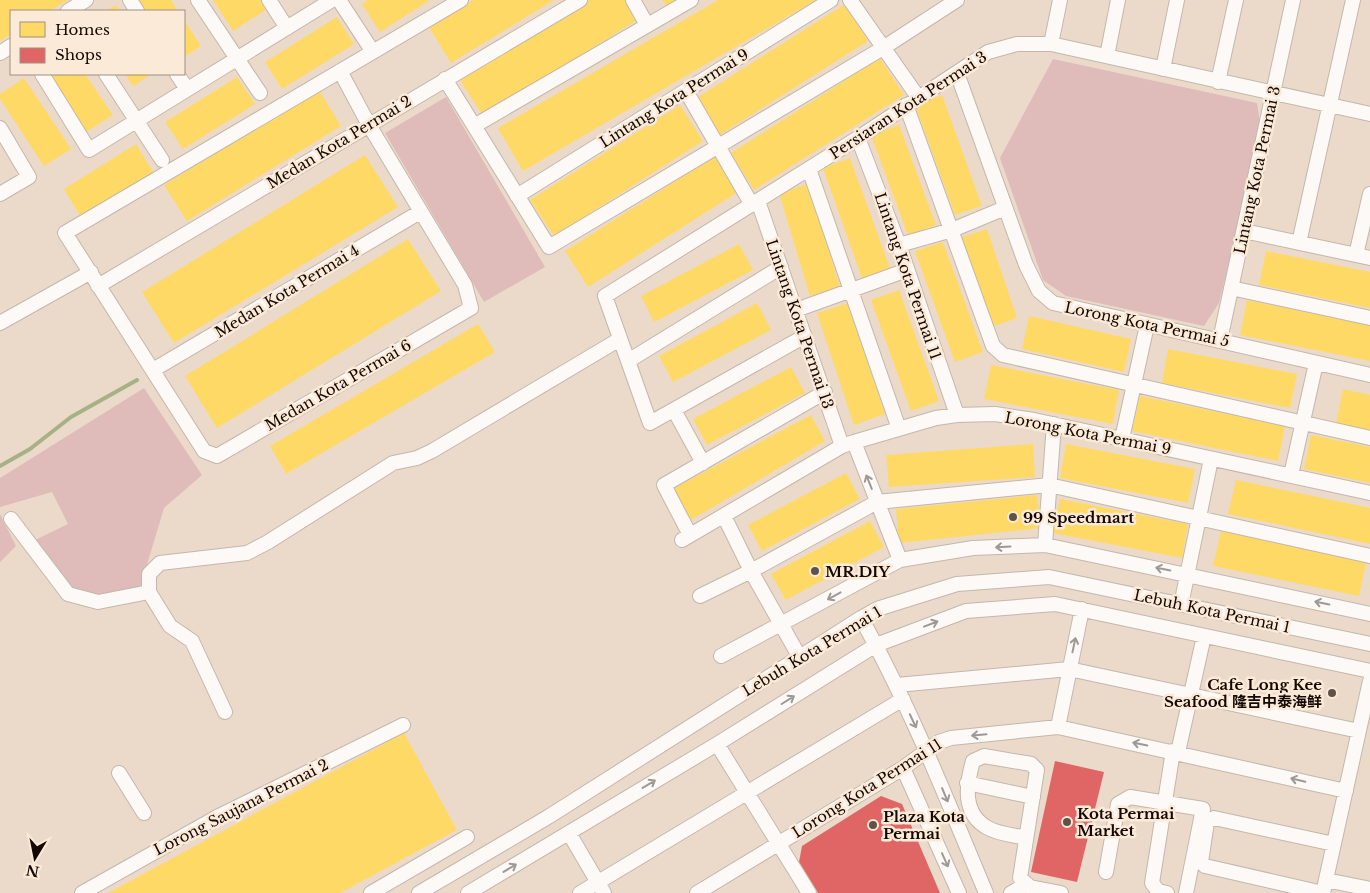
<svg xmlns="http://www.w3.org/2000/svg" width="1370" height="893" font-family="'Libre Baskerville','Noto Sans SC',serif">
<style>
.green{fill:#dfbcba}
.homes{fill:#ffd966}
.shops{fill:#e06666}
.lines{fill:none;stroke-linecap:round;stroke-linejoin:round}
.stream{stroke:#a6b285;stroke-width:4}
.minor-casing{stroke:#c4b7ab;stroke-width:16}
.minor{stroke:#fcf9f7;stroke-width:14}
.oneway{stroke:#9f9995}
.poi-dot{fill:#5f5248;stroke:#fcead8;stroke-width:2}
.labels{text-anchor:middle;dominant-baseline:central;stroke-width:5;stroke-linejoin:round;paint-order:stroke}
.street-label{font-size:15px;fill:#130902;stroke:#fcead8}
.poi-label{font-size:15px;font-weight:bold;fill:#130902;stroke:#fcead8;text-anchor:start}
</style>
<rect width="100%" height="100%" fill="#ebdaca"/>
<path class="green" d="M1053 59 1257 103 1261 131 1219 303 1204 326 1066 296 1043 280 1000 158Z
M446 97 545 267 484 302 385 133Z
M144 388 202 475 164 508 140 588 98 596 72 591 35 540 68 524 52 492 0 507V478Z
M0 514 16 546 0 562Z"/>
<path class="homes" d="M0 0H68L49 11H11V34L0 41Z
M135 0H171L178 11H142Z
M213 0H261L267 9 233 31Z
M368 0H430L380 32 362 4Z
M473 0H554L451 63 429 27Z
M589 0H625L637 20 483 116 460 80Z
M662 0H680L668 7Z
M718 0H816L523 171 498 128Z
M845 4 868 41 718 136 695 99Z
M116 5 120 11H106Z
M337 17 354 44 282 89 265 62Z
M184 20 201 46 184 57Z
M880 58 904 95 754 190 731 153Z
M47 74H85L113 115 86 132Z
M125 74H152L133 86Z
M237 77 255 104 183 149 165 122Z
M24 78 71 149 44 166 0 99V94Z
M319 90 341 126 187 221 164 185Z
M942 95 982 206 955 215 915 105Z
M680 105 703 141 554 236 530 200Z
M899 125 936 225 908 235 871 135Z
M136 144 153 172 81 217 64 189Z
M365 155 398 207 174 343 142 292Z
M715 156 738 192 588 287 565 251Z
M850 158 890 268 862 278 823 168Z
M808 184 840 287 810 296 779 193Z
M987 229 1017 318 992 327 962 237Z
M408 239 441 291 217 428 185 376Z
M943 242 983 352 955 362 915 251Z
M739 244 753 270 654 322 641 296Z
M1266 251 1370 272V308L1259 285Z
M899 290 939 401 911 411 871 300Z
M1247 300 1370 325V361L1240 335Z
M757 303 771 330 673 382 659 356Z
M848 303 885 414 854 425 817 313Z
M1029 316 1131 339 1124 372 1022 349Z
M478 324 495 352 286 474 270 446Z
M1168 349 1297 374 1290 408 1162 383Z
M991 365 1119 390 1113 424 984 399Z
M791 367 805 393 707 445 693 419Z
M1343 389 1370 395V431L1336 424Z
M1140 396 1285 426 1278 461 1132 431Z
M811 415 825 441 691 520 674 488Z
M1311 435 1370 447V483L1304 469Z
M1033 444 1035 477 889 487 886 455Z
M1066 444 1195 469 1188 503 1060 478Z
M846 473 860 499 762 551 748 525Z
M1236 480 1370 508V544L1228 514Z
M1037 495 1041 528 899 543 896 509Z
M1060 499 1188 524 1182 558 1053 533Z
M870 521 884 547 786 600 771 574Z
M1221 531 1366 562 1359 596 1213 566Z
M404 733 457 830 340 893H108Z"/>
<path class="shops" d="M1055 761 1104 772 1077 882 1031 872Z
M881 796 902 804 940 893H818L799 862 802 846Z"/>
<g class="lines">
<path class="stream" d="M0 466 30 449 71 417 137 380"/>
<g class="minor-casing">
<path id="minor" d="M130 0 137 11
M198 0 260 93
M269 0 287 28
M339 0 373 52
M633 0 647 25
M850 0 918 97
M68 11 86 0
M1051 44 1060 0
M0 53 11 46
M1107 56 1118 0
M1163 69 1177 0
M340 71 369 125 465 285 471 308 217 456 204 451 65 233 461 0
M957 73 1026 265 1039 291 1053 303 1370 375
M42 74 89 150 332 0
M106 74 162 160
M177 74 187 89
M445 79 549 247 883 48 957 0
M1218 82 1236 0
M686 91 752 205
M906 105 993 346 1003 355 1370 438
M474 126 691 0
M0 128 29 177 0 194
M858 138 899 245 957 415
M809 169 899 429
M517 196 831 0
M758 201 842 446
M1244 231 1370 258
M1299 243 1353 0
M899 245 952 230 1005 208
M1356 255 1370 194
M98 286 580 0
M1231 288 1370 318
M796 310 907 270
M0 323 91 272
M805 336 650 423 605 296 858 138 988 52 1017 44H1051L1370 114
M1220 340 1293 0
M628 361 781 267
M153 370 420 212
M674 410 703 463
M1122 439 1147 325
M854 442 900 560
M1291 475 1316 363
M724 516 751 571 799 656
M11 519 68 594 98 602 149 592
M690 535 664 485 825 392
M682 540 842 446 854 442 936 418 957 415 995 414 1034 420 1370 493
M1045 545 1054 424
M700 596 751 571 877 502 1049 485 1370 556
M1181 605 1211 459
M861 618C910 706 947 800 986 893
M721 656 900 560 973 548 1045 545 1370 614
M897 685 1069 669 1359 731
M225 712 192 641 170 626 149 592V574L160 563 247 553 268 542 393 463 417 458 432 451 620 339
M1058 727 1082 609
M717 744 809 893
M1178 752 1204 636
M903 768 959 893
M119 773 144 813
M967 783 1033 797
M569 833 604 893
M1026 838C1014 835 998 834 988 828 962 814 966 785 973 761L984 756 1031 764 1037 770 1020 878 1030 887 1061 893
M1106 872 1118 804 1130 797 1203 809 1186 893
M1326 880 1370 889
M82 893 217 817 403 725
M371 893 467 837
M419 893 548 817 861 618 877 609 957 584 1049 577 1370 644
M468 893 717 744 876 645 966 611 1055 604 1370 671
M580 893 903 699
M697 893 903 768 939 742 951 738 1058 727 1346 791
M1011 893 1027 884
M1167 893 1158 891 1152 883 1173 751
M1323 893 1205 866 1201 862 1207 822 1214 818 1334 844
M1323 893 1370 681"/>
</g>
<use href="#minor" class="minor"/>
</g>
<defs><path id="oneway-shaft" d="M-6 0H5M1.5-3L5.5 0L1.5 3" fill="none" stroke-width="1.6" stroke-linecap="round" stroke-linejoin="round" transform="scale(1.25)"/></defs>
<g class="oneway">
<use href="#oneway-shaft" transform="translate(869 482) rotate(-112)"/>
<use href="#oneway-shaft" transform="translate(1003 547) rotate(177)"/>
<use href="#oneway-shaft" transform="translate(1163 569) rotate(-169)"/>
<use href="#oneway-shaft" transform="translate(834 596) rotate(151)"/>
<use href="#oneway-shaft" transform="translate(1322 603) rotate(-168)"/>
<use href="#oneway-shaft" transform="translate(931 624) rotate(-21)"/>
<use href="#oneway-shaft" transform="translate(1074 645) rotate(-78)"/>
<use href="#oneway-shaft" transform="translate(788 700) rotate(-32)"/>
<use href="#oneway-shaft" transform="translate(913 721) rotate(65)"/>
<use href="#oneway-shaft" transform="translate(979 735) rotate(175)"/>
<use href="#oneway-shaft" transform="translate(1140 744) rotate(-168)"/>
<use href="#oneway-shaft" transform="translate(1298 780) rotate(-167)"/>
<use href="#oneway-shaft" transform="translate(649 784) rotate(-31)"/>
<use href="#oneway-shaft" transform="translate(945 795) rotate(67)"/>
<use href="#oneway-shaft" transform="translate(945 860) rotate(66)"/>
<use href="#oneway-shaft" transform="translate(510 868) rotate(-31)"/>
</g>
<g class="poi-dot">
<circle cx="1013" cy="517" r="5"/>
<circle cx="815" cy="571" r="5"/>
<circle cx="1332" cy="693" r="5"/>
<circle cx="1067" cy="822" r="5"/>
<circle cx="873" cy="825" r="5"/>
</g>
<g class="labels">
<g class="street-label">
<text transform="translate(674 98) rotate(-32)">Lintang Kota Permai 9</text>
<text transform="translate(908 105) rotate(-33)">Persiaran Kota Permai 3</text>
<text transform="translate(339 142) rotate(-31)">Medan Kota Permai 2</text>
<text transform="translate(1257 170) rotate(-78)">Lintang Kota Permai 3</text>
<text transform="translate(908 276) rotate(71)">Lintang Kota Permai 11</text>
<text transform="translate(287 291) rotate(-31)">Medan Kota Permai 4</text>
<text transform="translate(800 324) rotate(71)">Lintang Kota Permai 13</text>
<text transform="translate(1147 324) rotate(12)">Lorong Kota Permai 5</text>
<text transform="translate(338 385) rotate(-30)">Medan Kota Permai 6</text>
<text transform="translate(1088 433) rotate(11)">Lorong Kota Permai 9</text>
<text transform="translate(1212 611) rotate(12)">Lebuh Kota Permai 1</text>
<text transform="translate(812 651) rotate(-31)">Lebuh Kota Permai 1</text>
<text transform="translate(867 788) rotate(-32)">Lorong Kota Permai 11</text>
<text transform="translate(241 807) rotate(-27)">Lorong Saujana Permai 2</text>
</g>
<g class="poi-label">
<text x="1023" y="517">99 Speedmart</text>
<text x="825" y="571">MR.DIY</text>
<text x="1322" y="684" text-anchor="end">Cafe Long Kee<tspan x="1322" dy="17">Seafood 隆吉中泰海鲜</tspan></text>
<text x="1077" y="813">Kota Permai<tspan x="1077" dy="17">Market</tspan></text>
<text x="883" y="816">Plaza Kota<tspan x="883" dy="17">Permai</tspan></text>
</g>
</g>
<rect x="10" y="10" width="175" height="65" fill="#fcead8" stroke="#9f9082"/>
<rect x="20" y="22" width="25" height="15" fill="#ffd966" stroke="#9f9082"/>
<text x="55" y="35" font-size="15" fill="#130902">Homes</text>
<rect x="20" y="48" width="25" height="15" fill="#e06666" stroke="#9f9082"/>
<text x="55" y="60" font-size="15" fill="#130902">Shops</text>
<g transform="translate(35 858) rotate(190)" stroke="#fcead8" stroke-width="4" paint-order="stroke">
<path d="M0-4L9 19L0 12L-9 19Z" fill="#130902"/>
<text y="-8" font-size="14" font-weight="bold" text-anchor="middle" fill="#130902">N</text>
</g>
</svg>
